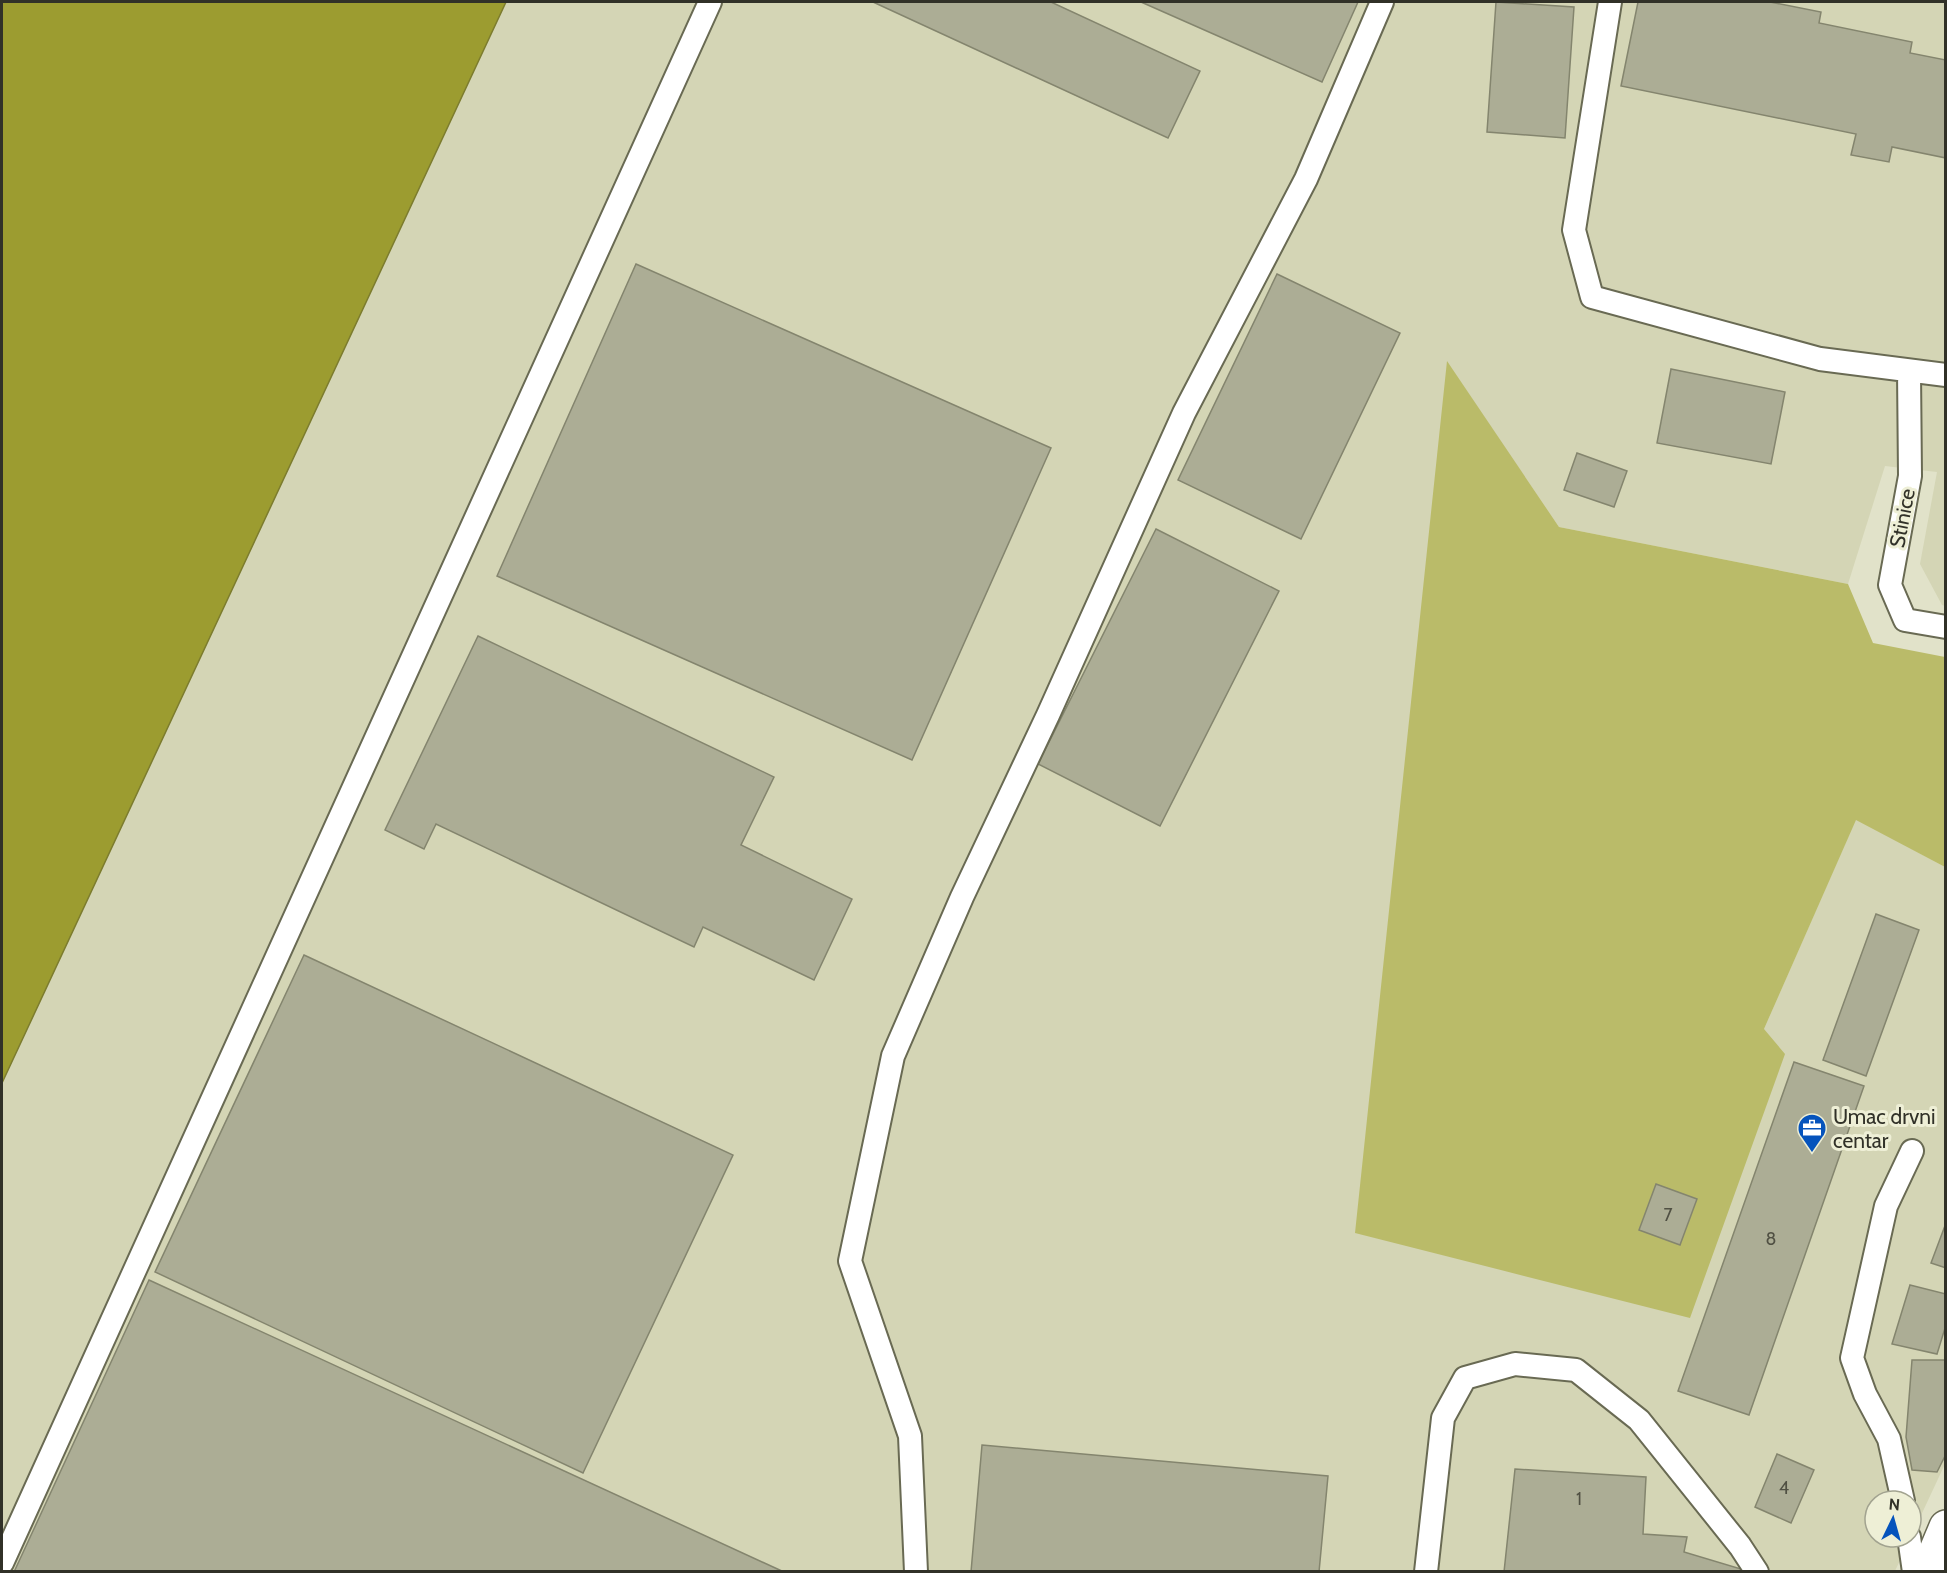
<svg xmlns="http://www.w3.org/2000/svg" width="1947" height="1573" font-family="Cabin,sans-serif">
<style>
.built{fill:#d4d5b5;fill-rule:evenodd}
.green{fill:#babb69}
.water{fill:#9c9c30;stroke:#7c7c2e;stroke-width:1.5}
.building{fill:#acad95;stroke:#84856e;stroke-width:1.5}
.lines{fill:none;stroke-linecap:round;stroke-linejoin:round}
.service-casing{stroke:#696a53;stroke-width:26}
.minor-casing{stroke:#696a53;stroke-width:36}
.service{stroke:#fff;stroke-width:22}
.minor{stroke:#fff;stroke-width:33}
.labels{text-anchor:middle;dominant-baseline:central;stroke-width:6;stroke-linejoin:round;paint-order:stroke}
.number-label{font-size:18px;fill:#505043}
.street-label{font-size:21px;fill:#313128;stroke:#eeefd6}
.poi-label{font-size:21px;fill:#313128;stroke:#eeefd6;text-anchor:start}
</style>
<rect width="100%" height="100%" fill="#e1e2c9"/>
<path class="built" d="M506 2H1945V606L1942 605 1920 564 1937 472 1885 466 1848 584 1559 527 1447 362 1764 1029 1856 819 1945 867V1464L1895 1571 2 1572V1083ZM1875 1501H1911V1537H1875Z"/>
<path class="green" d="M1447 361 1559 527 1848 584 1873 643 1945 657V867L1856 820 1764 1029 1785 1054 1690 1318 1355 1233Z"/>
<path class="water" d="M2 2H506L2 1083Z"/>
<path class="building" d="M873 2H1051L1200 71 1168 138Z
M1141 2H1358L1322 82Z
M1496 2 1574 7 1565 138 1487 132Z
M1638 2H1770L1821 12 1819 23 1912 42 1910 53 1946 60V158L1892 147 1889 162 1851 155 1856 134 1621 86Z
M636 264 1051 448 912 760 497 576Z
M1277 274 1400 333 1301 539 1178 480Z
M1671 369 1785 392 1771 464 1657 443Z
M1577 453 1627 471 1614 507 1564 490Z
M1156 529 1279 591 1160 826 1038 764Z
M478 636 774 777 741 845 852 899 814 980 703 927 694 947 436 824 424 849 385 830Z
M1876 914 1919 930 1866 1076 1823 1060Z
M304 955 733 1155 583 1473 155 1272Z
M1794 1062 1864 1086 1749 1415 1678 1391Z
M1656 1184 1697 1199 1680 1245 1639 1230Z
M1946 1223V1268L1931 1263Z
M149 1280 784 1572H14Z
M1910 1285 1946 1294V1325L1937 1354 1892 1344Z
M1912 1360H1946V1454L1937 1472 1912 1470 1906 1437Z
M982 1445 1328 1476 1319 1572H971Z
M1777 1454 1814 1470 1791 1523 1755 1507Z
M1515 1469 1646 1477 1643 1534 1687 1537 1684 1552 1741 1569V1572H1504Z"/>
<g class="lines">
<g class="service-casing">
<path id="service" d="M1610 2 1574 230 1592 297 1820 359 1946 375
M1909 372 1910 476 1890 585 1905 620 1946 627
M1903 1501 1889 1439 1865 1394 1852 1358 1886 1206 1912 1151
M1909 1537 1914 1572
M2 1563 710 2
M916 1572 910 1436 850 1261 893 1056 962 897 1048 715 1184 413 1306 179 1382 2
M1426 1572 1443 1418 1465 1378 1515 1364 1576 1370 1639 1420 1740 1546 1757 1572"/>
</g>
<g class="minor-casing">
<path id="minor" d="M1927 1572 1946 1527"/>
</g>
<use href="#service" class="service"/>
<use href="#minor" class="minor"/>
</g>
<defs>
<g id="office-pin" transform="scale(1.5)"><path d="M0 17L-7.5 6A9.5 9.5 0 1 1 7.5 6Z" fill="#0553bc" stroke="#eeefd6"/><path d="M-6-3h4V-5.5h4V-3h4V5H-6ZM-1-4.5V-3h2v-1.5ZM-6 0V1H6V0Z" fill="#fff"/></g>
</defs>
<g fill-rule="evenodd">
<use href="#office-pin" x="1812" y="1128"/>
</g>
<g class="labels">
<g class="number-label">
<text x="1668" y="1215">7</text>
<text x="1771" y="1239">8</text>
<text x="1784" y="1488">4</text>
<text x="1579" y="1499">1</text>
</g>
<g class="street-label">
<text transform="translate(1902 518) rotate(-79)">Stinice</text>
</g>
<g class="poi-label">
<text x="1833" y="1116">Umac drvni<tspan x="1833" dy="24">centar</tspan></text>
</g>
</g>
<rect width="1947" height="1573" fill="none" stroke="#313128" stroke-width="6"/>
<g transform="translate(1893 1519) rotate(5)"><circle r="28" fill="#eeefd6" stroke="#a2a390" stroke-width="1.5"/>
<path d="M0-4.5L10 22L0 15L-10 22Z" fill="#0553bc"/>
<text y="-9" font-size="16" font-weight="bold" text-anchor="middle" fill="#313128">N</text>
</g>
</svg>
